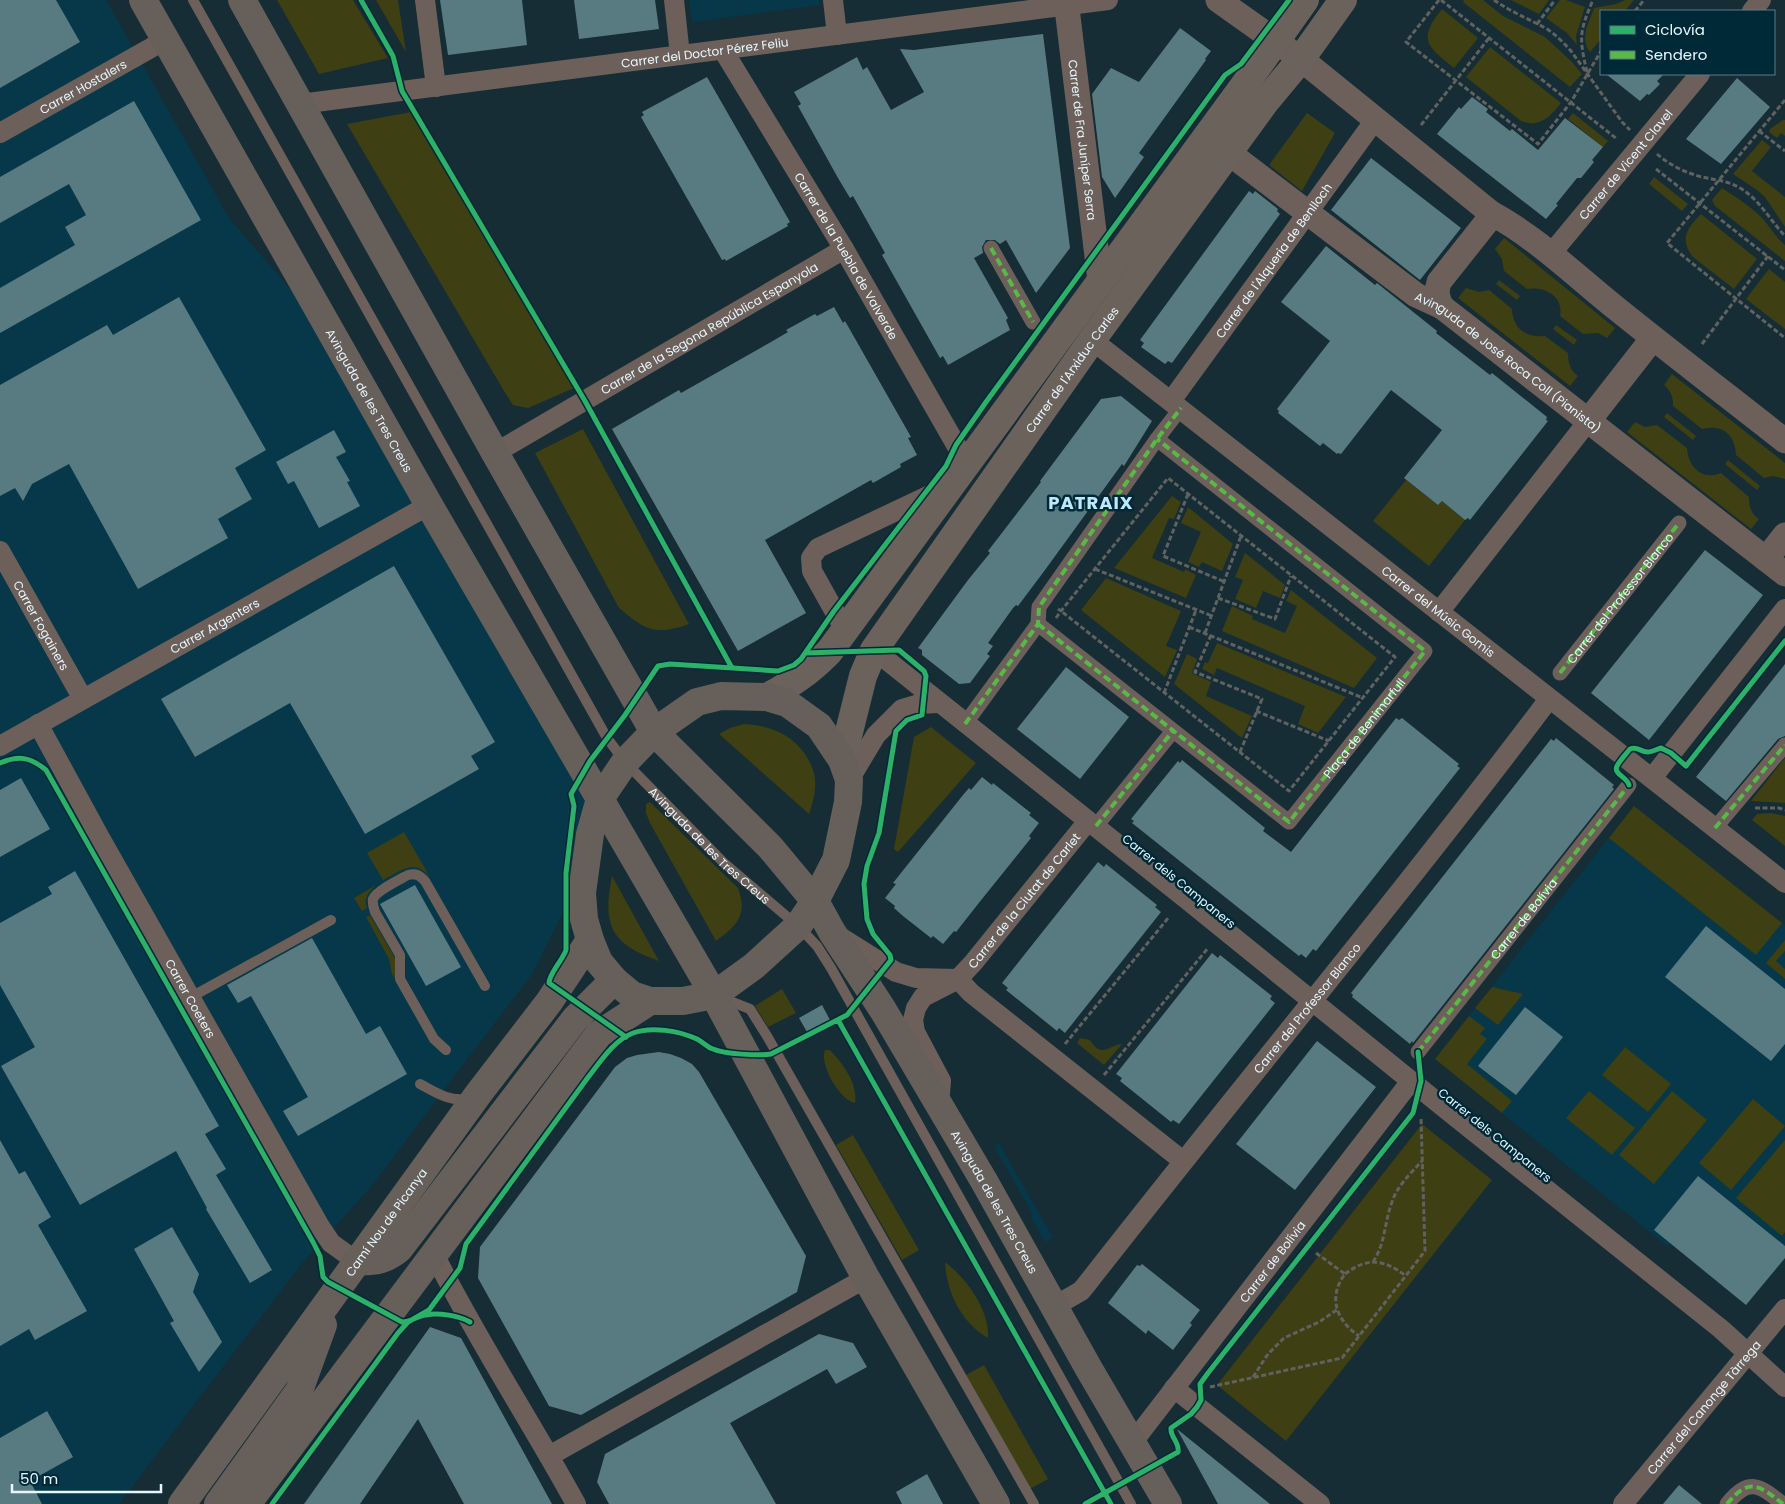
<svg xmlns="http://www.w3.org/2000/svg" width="1785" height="1504" font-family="Poppins,sans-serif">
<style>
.built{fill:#073849}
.green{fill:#3e3f12}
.building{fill:#587b81}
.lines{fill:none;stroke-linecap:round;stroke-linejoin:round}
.path{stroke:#606261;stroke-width:3;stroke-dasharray:5 2.5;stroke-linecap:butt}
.service{stroke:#6d605a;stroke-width:10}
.pedestrian{stroke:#6d605a;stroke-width:15}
.minor{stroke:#6d605a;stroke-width:20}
.tertiary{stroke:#6d605a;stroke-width:25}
.secondary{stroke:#6b625c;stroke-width:28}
.primary{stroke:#665f5a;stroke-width:28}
.quiet{stroke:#58b947;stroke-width:4;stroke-dasharray:8 4;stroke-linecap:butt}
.cycleway-casing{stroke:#002938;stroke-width:8}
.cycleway{stroke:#2db169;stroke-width:5}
.labels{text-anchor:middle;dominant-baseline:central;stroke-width:5;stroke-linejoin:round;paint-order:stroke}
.street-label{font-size:12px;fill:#e6f6fd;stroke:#002938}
.district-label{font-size:18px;font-weight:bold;letter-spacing:1px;fill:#bee9fc;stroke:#002938}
</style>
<rect width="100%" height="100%" fill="#162d35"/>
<path class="built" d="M0 0H106L229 218 374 386 593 795 577 885 532 974 369 1189 298 1268 119 1504H0Z
M689 0H819L820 5 692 22Z
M1634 806 1785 926V1258L1746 1305 1670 1243 1667 1246 1435 1059Z
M999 1143 1053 1238 1045 1242 1031 1217 1032 1213 994 1146Z"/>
<path class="green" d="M277 0H353L388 58 319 74Z
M376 0H398L406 52Z
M1464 0H1483L1503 16 1545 37 1572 62 1582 74 1570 87 1463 2Z
M1511 0H1549L1539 14Z
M1560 0H1566L1585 7 1576 36 1577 45 1567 33 1546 18Z
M1625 0H1634L1625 11H1601V39L1590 52C1579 38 1589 23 1594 8L1616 4Z
M1442 9 1478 38 1454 68C1427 46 1417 40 1442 9Z
M1490 47 1561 103C1550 117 1540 128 1521 121L1466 77Z
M416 111 574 388 528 408 513 405 504 391 347 124Z
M1307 113 1335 133 1302 191 1269 165Z
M1573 113 1608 141 1603 147 1568 119Z
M1783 120H1785V136L1781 133 1777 138 1769 132 1770 129Z
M1762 140 1771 147 1752 171 1785 197V227L1765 197 1757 190 1733 174Z
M1654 177 1688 204 1682 211 1649 184Z
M1722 188C1737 198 1752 207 1764 220 1771 229 1776 237 1785 245V261L1715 206 1712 200Z
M1701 214 1757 259 1734 289 1693 257C1679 239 1687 228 1701 214Z
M1504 238 1615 328 1607 338 1598 333 1583 334 1560 316C1564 296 1544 286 1527 289L1504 271 1502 259 1495 249Z
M1769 269 1785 282V329L1746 299Z
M1499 280 1520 296 1517 300 1496 284Z
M1466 288 1479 292 1489 290 1512 309C1513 328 1525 338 1545 336L1568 353C1568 363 1570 370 1578 376L1570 386 1458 298Z
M1556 325 1577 340 1574 345 1553 329Z
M1672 374 1785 463V479L1773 476 1764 478 1736 455C1735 434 1722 424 1702 429L1673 406C1673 396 1671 391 1664 385Z
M1667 413 1696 436 1693 440 1664 417Z
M1635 422 1645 427 1657 425 1687 448C1688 466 1701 481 1721 473L1749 497C1749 506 1751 514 1759 519L1751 529 1627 432Z
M583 429 689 624C655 636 645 630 619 608L535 453Z
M1728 460 1760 486 1757 490 1725 464Z
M1406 480 1438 505 1442 501 1465 520 1429 566 1373 521Z
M1172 496 1181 502 1174 519 1169 518 1152 558 1184 572 1185 569 1196 575 1186 598 1114 568Z
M1188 507 1233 544 1222 571 1202 562 1199 567 1188 562 1201 532 1181 523Z
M1245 553 1285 585 1280 598 1263 591 1256 608 1235 599 1243 580 1235 577Z
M1106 578 1181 611 1166 646 1177 650 1165 677 1081 610Z
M1291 590 1377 658 1354 688 1222 631 1232 606 1253 616 1252 619 1285 633 1297 606 1286 601Z
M1217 643 1346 697 1318 733 1298 724 1305 706 1217 668 1214 675 1202 669 1205 662 1208 663Z
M1187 654 1197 659 1192 673 1211 682 1206 696 1252 716 1242 738 1174 684Z
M744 724C770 726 789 732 805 754 810 762 814 770 815 779 816 792 813 802 809 814L719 734 730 728Z
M931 727 976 763 898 852 894 849 914 737Z
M1785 758V803L1751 801Z
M650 802 738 888C748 915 737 926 716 941L650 823 646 813V804Z
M1634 806 1782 923 1756 955 1609 838Z
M1770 813 1785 816V846L1752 820 1757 814Z
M404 832 430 877C414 858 401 871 383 880L367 853Z
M612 876 659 961C611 944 602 926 612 876Z
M376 885C369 892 363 898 367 908L362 911 354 898Z
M370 915 395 958V977L397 982 392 974 389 959 366 917Z
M1785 940V951L1776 961 1785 969V979L1766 963Z
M1492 987 1523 994 1498 1025 1475 1008Z
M782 989 796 1013 768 1027 755 1006Z
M1469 1016 1485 1028 1480 1034 1487 1039 1467 1064 1512 1101 1502 1113 1435 1059Z
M1080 1038 1090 1040C1102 1060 1110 1044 1122 1044L1104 1065 1077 1043Z
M1625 1047 1671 1084 1648 1112 1602 1075Z
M825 1050H830C843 1064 858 1083 855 1103 840 1100 819 1065 825 1050Z
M1589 1091 1635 1128 1612 1155 1566 1118Z
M1672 1091 1707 1120 1654 1184 1619 1155Z
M1753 1099 1785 1126 1731 1190 1699 1163Z
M1422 1124 1492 1180 1286 1441 1217 1385Z
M853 1135 919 1250 902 1260 836 1145Z
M1785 1140V1232L1782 1236 1736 1198Z
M945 1262C966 1278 990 1310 988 1338 962 1323 946 1292 945 1262Z
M984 1365 1048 1479 1030 1489 966 1375Z"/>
<path class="building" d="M0 0H56L80 42 0 88Z
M440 0H522L527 45 448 55Z
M574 0H655L659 29 579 39Z
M1180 28 1211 51 1205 59 1206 60 1139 153 1144 157 1115 198 1102 177 1092 94 1111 68 1139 82Z
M1043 34 1070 248 1036 293 1006 240 1000 244 995 240H986L982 247 983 253 974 258 1008 318 1006 320 1010 330 948 365 943 356 940 358 882 255 885 253 853 196 850 198 838 178 798 106 801 104 794 92 857 57 863 70 867 67 891 110 924 92 900 49 914 50Z
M1606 74H1664L1657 81 1660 84 1649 95 1647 94 1640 101Z
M707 77 790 222 787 224 788 226 726 261 725 259 722 260 641 117 644 115 642 112Z
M1737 78 1770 107 1721 164 1686 139Z
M1472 97 1488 109 1486 112 1510 131 1512 129 1538 150 1565 118 1603 147 1592 160 1594 162 1581 178H1577L1556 204 1558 205 1546 219 1437 134 1459 107 1461 109Z
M134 101 201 220 0 333V288L75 245 65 227 86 215 69 184 0 223V177Z
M1371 158 1461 228 1420 280 1331 210Z
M1249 191 1253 194 1255 191 1278 209 1277 211 1280 214 1172 363 1168 361 1165 364 1141 347 1144 343 1140 340Z
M1326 246 1375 285 1377 283 1437 331 1436 333 1490 375 1492 373 1547 417 1546 420 1548 421 1470 520 1468 518 1465 520 1442 501 1438 505 1404 478 1442 430 1391 390 1341 454 1338 453 1337 454 1323 443 1320 446 1278 413 1279 411 1277 409 1330 341 1281 302Z
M179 297 266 450 235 468 252 499 218 519 228 538 138 589 69 464 32 484 23 501 15 488 0 496V385L107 325 113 335Z
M834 307 843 323 845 321 849 328 911 437 908 438 917 455 900 464 901 467 873 483 871 480 765 540 806 613 738 651 612 429 679 390 681 393 771 342 788 332 786 330 815 314 817 316Z
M1121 396 1152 421 1124 466 1122 464 1045 570 1018 606 1016 605 1013 608 988 643 993 646 987 654 990 656 970 683 959 684 922 655V650L918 648 968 580 990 553 988 551 1041 482 1040 481 1101 399Z
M334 430 346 452 336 457 350 481 347 482 360 506 319 528 294 481 288 484 276 462Z
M1705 550 1763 595 1649 740 1591 693Z
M394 566 495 742 471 756 479 769 365 834 290 703 195 757 161 699Z
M1785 664V736L1778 739 1726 801 1696 777Z
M1066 667 1129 717 1080 779 1017 729Z
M1396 718 1399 720 1402 718 1459 764 1457 766 1460 768 1316 951 1313 949 1306 958 1301 954 1299 956 1132 823 1134 821 1131 819 1152 793 1178 761 1180 763 1182 760 1265 828 1263 831 1291 852Z
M1556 738 1614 785 1612 787 1614 789 1413 1043 1412 1041 1410 1044 1352 997 1353 995 1351 993 1551 739 1554 741Z
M982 777 992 785 993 783 1003 791 1031 813 1029 815 1039 823 1029 836 1031 838 978 904 956 932 954 931 943 944 933 936 931 938 903 916 894 908 895 906 885 898 896 884 893 883 963 795 969 788 971 790Z
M21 778 50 829 0 857V790Z
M1098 862 1104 867 1106 864 1157 905 1155 907 1161 912 1065 1033 1059 1028 1057 1031 1006 990 1008 988 1002 983Z
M75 871 219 1126 205 1134 226 1169 216 1175 272 1270 250 1283 206 1209 207 1208 176 1151 80 1205 1 1066 35 1047 0 985V923L52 894 48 887Z
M415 885 461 967 426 986 380 904Z
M1706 926 1785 989V1044L1771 1061 1665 977Z
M312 938 366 1034 380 1026 407 1074 298 1136 283 1111 308 1097 251 996 238 1003 227 985Z
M1212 953 1218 958 1220 955 1272 996 1270 999 1275 1003 1179 1124 1173 1120 1171 1122 1120 1081 1122 1078 1116 1074Z
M822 1005 830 1020 807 1032 799 1018Z
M1525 1007 1563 1037 1516 1095 1478 1066Z
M1317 1041 1376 1087 1295 1190 1236 1144Z
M659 1052 670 1054 681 1058 692 1064 699 1072 806 1256 797 1292 581 1415 549 1406 478 1278 480 1247 615 1067 627 1058 637 1055Z
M0 1140 19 1174 25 1171 51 1217 38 1225 87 1311 35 1340 29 1329 0 1346Z
M1698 1176 1785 1246V1258L1746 1305 1654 1230Z
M172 1227 199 1274 193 1292 222 1342 199 1372 170 1323 174 1321 134 1249Z
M1142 1264 1200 1310 1190 1323 1192 1325 1173 1350 1148 1330 1146 1334 1108 1303 1137 1265 1140 1266Z
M430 1327 461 1338 552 1504H464L418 1419 360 1504H304Z
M819 1334 853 1343 867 1367 836 1384 827 1369 730 1423 776 1504H609L597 1482 605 1454Z
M47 1411 73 1457 30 1481 42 1504H0V1438Z
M1177 1429 1270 1504H1218Z
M927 1474 943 1504H902L896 1492Z
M1679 1485 1702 1504H1663Z"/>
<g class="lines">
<path class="path" d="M1439 0 1406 42 1538 144 1571 102 1601 51
M1441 0 1617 139
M1494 0C1511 12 1529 19 1547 29 1556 35 1564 43 1571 51L1622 122 1630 130
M1635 11 1644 0
M1537 24 1555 0
M1587 72C1579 38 1579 32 1593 0
M1785 100 1667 243 1785 338
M1421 125 1489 38
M1759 131 1785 151
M1657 154C1667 163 1682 171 1695 175 1710 180 1725 179 1740 188 1759 199 1770 220 1785 236
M1656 169 1785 270
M1702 344 1768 256
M1188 494 1163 556 1225 582
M1095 569 1212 616
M1218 598 1275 619 1291 576
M1056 618 1061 611 1168 478 1395 657 1289 791 1061 611 1058 609
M1189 627 1363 698
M1205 633 1241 536
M1211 635 1195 672 1262 699 1240 752
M1164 693 1196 610
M1256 711 1329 741
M1755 808H1779L1785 810
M1065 1044 1169 917
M1104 1075 1208 948
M1316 1253 1345 1274C1327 1298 1337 1321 1359 1336
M1373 1262C1386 1242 1384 1223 1392 1202 1397 1186 1411 1173 1422 1161
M1345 1274C1367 1257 1384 1259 1406 1276
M1253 1377 1268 1354 1284 1338 1319 1322 1338 1309
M1210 1387 1342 1358 1425 1251 1421 1118"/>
<g class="service">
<path id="s1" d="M193 0 607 738 625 762 724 863 798 926 817 946 831 968 1131 1504"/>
<path d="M191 997 331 920"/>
<path d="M722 998 750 1009 767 1036 1034 1504"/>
<path d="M446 1050 434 1039 400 979V955L375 912C374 908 372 904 373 899 376 891 399 880 408 875 416 873 419 875 425 881L485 986"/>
<path d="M420 1084C435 1092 451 1103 469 1098"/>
</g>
<g class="pedestrian">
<path d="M991 248 1033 322"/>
<path d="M1038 624 1289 822 1425 651 1157 439"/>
<path id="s2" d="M1560 673 1679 523"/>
<path d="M965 724 1038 624 1039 607 1157 439 1181 408"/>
<path d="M1096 826 1173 731"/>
<path d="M1715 828 1785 745"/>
<path id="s3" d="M1418 1052 1629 785"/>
<path d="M1727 1504C1749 1477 1759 1485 1783 1504"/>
</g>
<g class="minor">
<path d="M425 0 436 87"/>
<path d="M674 0 680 55"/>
<path d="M833 0 837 35"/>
<path d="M1752 11 1761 0"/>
<path id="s4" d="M723 50 844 249 967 464"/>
<path id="s5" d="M300 104 1108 0"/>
<path id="s6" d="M0 133 165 40"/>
<path id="s7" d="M1550 255 1700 74"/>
<path id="s8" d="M1092 340C1323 521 1555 701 1785 883"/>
<path id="s9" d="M1171 401 1375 120"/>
<path id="s10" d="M495 453 844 249"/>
<path id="s11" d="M0 551 83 699"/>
<path d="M1439 612 1589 420"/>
<path d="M845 630 812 571 811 558 818 548 951 485"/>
<path d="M874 650 1185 898 1442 1106 1721 1329 1785 1387"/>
<path id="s12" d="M38 724 99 836 319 1225 331 1243 356 1261"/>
<path id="s13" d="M0 746 429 505"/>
<path d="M1652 778 1785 609"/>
<path d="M849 780 876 735 902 709 919 704 938 703"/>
<path d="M837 935 896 972 916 978 956 979"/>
<path d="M958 979 971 993 1183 1161"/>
<path id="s14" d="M939 1105 941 1081 915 1032 913 1020 916 1008 923 997 958 979 973 963 1088 821"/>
<path d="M434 1254C477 1340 530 1420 576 1504"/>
<path id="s15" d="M1055 1306 1081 1291 1086 1285C1239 1089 1399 898 1549 699"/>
<path d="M1174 1388 1320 1504"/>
<path id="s16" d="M1133 1442 1411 1081"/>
<path d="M549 1456 866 1278"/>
<path id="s17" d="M1623 1504 1785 1309"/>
</g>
<g class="tertiary">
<path id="s18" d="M1066 0 1100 281"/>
<path d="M1218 0 1301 59 1491 213C1536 237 1577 277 1617 309 1673 354 1729 397 1785 441"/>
<path id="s19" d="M1229 153 1416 295 1442 307 1785 574"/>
<path d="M1442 307C1437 298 1436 292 1439 282L1493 214"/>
<path d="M1589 420 1653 338"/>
<path d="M1766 559 1785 535"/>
</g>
<g class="secondary">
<path d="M767 697C793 683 808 673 829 652L1256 69 1305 0"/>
<path id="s20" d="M842 760 863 676 874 650 1092 340 1266 101 1301 59 1343 0"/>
</g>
<g class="primary">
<path id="s21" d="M143 0 429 505 714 995 866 1278 996 1504"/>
<path id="s22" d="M242 0 495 453 654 732 770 847 815 901 832 932 883 1010 984 1181 1089 1369 1168 1504"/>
<path d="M721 696 767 697 787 703 819 726 842 760 849 780 848 802 836 860 815 901 798 926 754 966 714 995 683 1001H650L632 995 614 980 599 962 590 940 584 919 582 893 590 834 600 799 625 762 654 732 697 702Z"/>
<path d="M356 1261C374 1262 384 1261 399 1249L575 1019 614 980"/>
<path id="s23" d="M182 1504 479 1093 549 1002 590 940"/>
<path d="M218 1504 299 1391 323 1325"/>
<path d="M247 1504 599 1034 650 1001"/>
</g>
<g class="quiet">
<path d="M991 248 1033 322"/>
<path id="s24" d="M1038 624 1289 822 1425 651 1157 439"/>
<path d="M1560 673 1679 523"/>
<path d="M965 724 1038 624 1039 607 1157 439 1181 408"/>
<path d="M1096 826 1173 731"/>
<path d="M1715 828 1785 745"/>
<path d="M1418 1052 1629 785"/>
<path d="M1727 1504C1749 1477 1759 1485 1783 1504"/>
</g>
<g class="cycleway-casing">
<path id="cycleway" d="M361 0 393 56 402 91 585 401 732 668
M0 763C19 755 30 757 46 770L313 1242 320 1256 323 1277 328 1282 402 1322C411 1322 417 1316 426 1315 438 1312 460 1316 470 1322
M1629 785C1627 777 1613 774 1617 766 1620 760 1626 754 1630 749 1638 746 1640 752 1648 752 1652 752 1657 749 1661 748L1671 753 1686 766 1785 641
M838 1020 1111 1504
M626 1037 549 983C549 974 562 961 566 950V873L574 806 571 794 590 761 625 715 658 666 670 664 778 671 794 665 801 659 834 611 946 466 956 445 986 402 1225 75 1241 64 1289 0
M272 1504 398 1333 408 1322 429 1310 460 1268 466 1244 589 1076C601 1061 613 1041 633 1033 652 1026 679 1031 697 1039 703 1042 707 1047 713 1049 724 1054 759 1056 771 1054L847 1015 891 960 890 955 873 934 867 919 864 884 867 866 879 833 896 731 907 720 922 715 926 676 924 671 899 650 805 653
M1085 1504 1178 1452C1180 1443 1170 1437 1171 1428L1191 1414 1197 1407 1201 1400 1200 1384 1208 1373 1413 1113 1421 1081 1418 1052"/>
</g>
<use href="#cycleway" class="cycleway"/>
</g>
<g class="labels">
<g class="street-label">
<text stroke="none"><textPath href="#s5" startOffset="408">Carrer del Doctor Pérez Feliu</textPath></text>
<text stroke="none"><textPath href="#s6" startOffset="95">Carrer Hostalers</textPath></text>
<text stroke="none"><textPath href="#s18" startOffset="141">Carrer de Fra Juníper Serra</textPath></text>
<text stroke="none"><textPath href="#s7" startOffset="118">Carrer de Vicent Clavel</textPath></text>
<text stroke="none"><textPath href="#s4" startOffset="240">Carrer de la Puebla de Valverde</textPath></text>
<text stroke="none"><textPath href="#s9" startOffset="174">Carrer de l'Alqueria de Benlloch</textPath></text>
<text stroke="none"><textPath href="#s10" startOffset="248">Carrer de la Segona República Espanyola</textPath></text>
<text stroke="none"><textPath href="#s19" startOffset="349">Avinguda de José Roca Coll (Pianista)</textPath></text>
<text stroke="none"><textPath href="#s20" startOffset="458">Carrer de l'Arxiduc Carles</textPath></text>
<text stroke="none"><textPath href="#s21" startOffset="460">Avinguda de les Tres Creus</textPath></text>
<text stroke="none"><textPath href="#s2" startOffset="96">Carrer del Professor Blanco</textPath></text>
<text stroke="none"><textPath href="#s8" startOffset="440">Carrer del Músic Gomis</textPath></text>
<text stroke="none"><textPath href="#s11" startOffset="85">Carrer Fogainers</textPath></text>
<text stroke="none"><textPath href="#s13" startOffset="246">Carrer Argenters</textPath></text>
<text stroke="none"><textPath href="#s24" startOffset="440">Plaça de Benimarfull</textPath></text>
<text stroke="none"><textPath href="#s1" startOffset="995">Avinguda de les Tres Creus</textPath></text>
<text transform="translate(1179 881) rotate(39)">Carrer dels Campaners</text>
<text stroke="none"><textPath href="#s14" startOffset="259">Carrer de la Ciutat de Carlet</textPath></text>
<text stroke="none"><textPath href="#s3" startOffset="170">Carrer de Bolívia</textPath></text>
<text stroke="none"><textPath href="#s12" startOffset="314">Carrer Coeters</textPath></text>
<text stroke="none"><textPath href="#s15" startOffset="392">Carrer del Professor Blanco</textPath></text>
<text transform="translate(1495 1135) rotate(39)">Carrer dels Campaners</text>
<text stroke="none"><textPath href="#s22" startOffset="1424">Avinguda de les Tres Creus</textPath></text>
<text stroke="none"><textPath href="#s23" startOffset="348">Camí Nou de Picanya</textPath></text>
<text stroke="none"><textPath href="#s16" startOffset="228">Carrer de Bolívia</textPath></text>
<text stroke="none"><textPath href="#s17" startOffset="126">Carrer del Canonge Tàrrega</textPath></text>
</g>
<g class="district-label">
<text x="1091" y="502">PATRAIX</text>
</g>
</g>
<rect x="1600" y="10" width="175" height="65" fill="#002938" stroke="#5c7b87"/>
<rect x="1610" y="26" width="25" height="8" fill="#2db169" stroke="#5c7b87"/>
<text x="1645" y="35" font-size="15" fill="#e6f6fd">Ciclovía</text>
<rect x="1610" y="51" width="25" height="8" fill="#58b947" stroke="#5c7b87"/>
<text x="1645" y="60" font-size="15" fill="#e6f6fd">Sendero</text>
<path d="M12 1484v8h149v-8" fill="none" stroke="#e6f6fd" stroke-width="2.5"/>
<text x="20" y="1484" font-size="15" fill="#e6f6fd" stroke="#002938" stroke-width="4" paint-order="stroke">50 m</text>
</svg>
